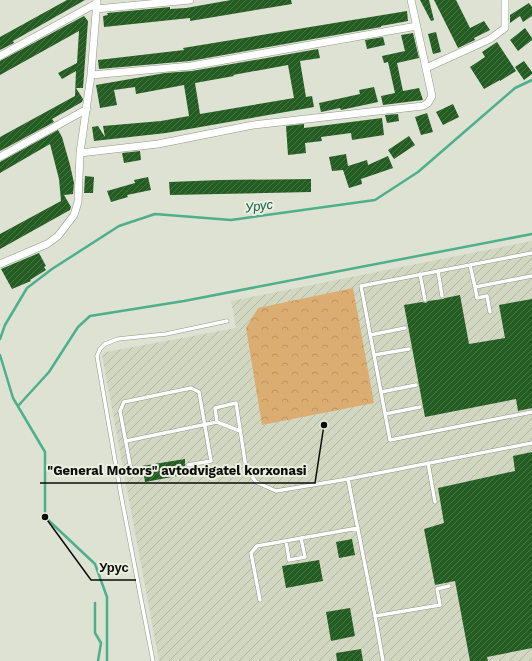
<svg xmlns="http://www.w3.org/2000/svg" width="532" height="661" font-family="'Work Sans',sans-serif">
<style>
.industrial{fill:url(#industrial-furrows)}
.forest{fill:url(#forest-crowns)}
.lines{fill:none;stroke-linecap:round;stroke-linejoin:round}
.stream{stroke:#4db08b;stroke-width:2.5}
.building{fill:url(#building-hatch);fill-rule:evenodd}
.service-casing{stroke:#929688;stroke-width:4.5}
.minor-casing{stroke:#929688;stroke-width:8}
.service{stroke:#fff;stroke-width:3.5}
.minor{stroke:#fff;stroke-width:7}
.labels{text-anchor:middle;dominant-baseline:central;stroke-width:4;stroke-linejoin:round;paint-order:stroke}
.water-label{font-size:13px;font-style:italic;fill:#146148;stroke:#eaefdf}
.leader{fill:none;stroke:#0c0d08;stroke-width:1.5}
.callout-dot{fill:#0c0d08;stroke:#eaefdf;stroke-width:1.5}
.callout-label{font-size:13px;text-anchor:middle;font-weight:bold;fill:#0c0d08;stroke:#eaefdf;stroke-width:4;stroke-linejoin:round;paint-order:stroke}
</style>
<defs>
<pattern id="industrial-furrows" width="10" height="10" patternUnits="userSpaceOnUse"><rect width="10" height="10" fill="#d1d7c1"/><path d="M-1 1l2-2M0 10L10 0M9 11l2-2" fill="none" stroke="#b2b7a4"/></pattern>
<pattern id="forest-crowns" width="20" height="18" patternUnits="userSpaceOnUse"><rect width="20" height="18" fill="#dcad71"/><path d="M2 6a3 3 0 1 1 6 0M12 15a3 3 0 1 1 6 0" fill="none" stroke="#bc9460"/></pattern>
<pattern id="building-hatch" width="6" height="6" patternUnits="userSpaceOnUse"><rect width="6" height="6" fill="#245d22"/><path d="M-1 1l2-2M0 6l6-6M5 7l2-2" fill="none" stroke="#487347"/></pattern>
</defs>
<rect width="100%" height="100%" fill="#dde2d2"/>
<path class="industrial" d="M532 241V661H159L102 355 106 352 236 328 231 301Z"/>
<path class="forest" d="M353 288 374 403 262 425 246 328 258 308Z"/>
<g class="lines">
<path class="stream" d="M0 339 5 325 27 288 52 269 119 226 155 214 231 220 375 200 418 172 515 88 532 80
M0 355 13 398 45 452V517L95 564 107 597V661
M18 406 49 372 78 327 90 316 184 301 532 234
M95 603V633L101 643 98 661"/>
</g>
<path class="building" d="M67 0H85L13 41 14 43 0 50V37Z
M231 0H291L292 4 190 21V18L104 27 103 16 108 15 107 13 170 7V9L186 8Z
M420 0H429L434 20 431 21Z
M434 0H456L470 28 484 21 490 30 474 38 475 40 458 48Z
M529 3 532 7V16L523 22 520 16 510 23V15Z
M407 11 408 21 381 26V27L190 61 99 69 98 60 184 50 183 48Z
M84 16 88 21 83 88H76L83 99 82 102 52 119 54 122 0 151V137L75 96 76 71 62 79 58 73 77 63 79 31 0 75V61Z
M525 28 532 38V40L518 51 510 40Z
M436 32 441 52 433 54 428 34Z
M413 33 419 58 397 63 403 91 419 88 423 100 383 105 381 96 395 93 388 62 384 63 382 56 405 51 401 35Z
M383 37 385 45 367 49 365 40Z
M497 42 516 71 500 81V80L484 89 470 67 485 57 482 52Z
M318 49 320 58 300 61 306 97 312 96 314 107 166 133 94 141 92 127 98 126 105 137 103 126 161 121 189 116 184 85 136 94 135 87 114 90 117 105 100 108 96 85 165 73 192 71ZM288 65 294 98 200 114 195 83 234 76 233 75Z
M524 61 532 72V74L524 80 515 67Z
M374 87 378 102 341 110 340 108 321 112 319 103 360 94 359 90Z
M453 104 459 117 443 125 436 112Z
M427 113 433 132 421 135 415 117Z
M398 114 399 121 387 123 385 115Z
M382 118 384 135 352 140 351 133 321 137 322 141 305 143 306 153 288 155 286 126 304 124V128Z
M58 130 62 137 70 165 74 183 73 194 64 195 71 207 70 210 0 249V234L61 201 59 179 50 144 0 173V162Z
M409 136 415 145 394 159 388 150Z
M140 151 141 160 124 163 122 153Z
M346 154 348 166 367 160 368 165 388 156 393 168 361 179 362 184 349 188 343 170 332 171 329 157Z
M85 176 94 177 93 193H84Z
M148 177 151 190 127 195 128 197 111 202 107 191 135 183 134 180Z
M311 179V192L170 195 169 182 220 180Z
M39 253 46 266 44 267 46 270 30 280 31 281 12 289 1 269Z
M460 295 469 344 505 338 499 305 532 299V408L518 411 516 399 425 417 404 305 422 302 426 303 428 301 443 299 445 298Z
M532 452V648L487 657 488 661H470L455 581 435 585 424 529 444 523 438 488 515 471 513 456Z
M185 459V466L187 468 188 474 145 482 144 476 145 473 142 466Z
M352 539 355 555 339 558 336 542Z
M319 560 323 581 286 588 282 566Z
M350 608 355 636 331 641 326 612Z
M361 649 363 661H337L336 653Z"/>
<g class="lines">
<g class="service-casing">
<path id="service" d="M532 253 361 286 390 440 532 412
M470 265 475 287 532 276
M438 271 442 296
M420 274 425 300
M475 287 477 298 487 296 490 312
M370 335 405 328
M374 355 409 349
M381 392 416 385
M385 414 420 407
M240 431 217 422 215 408 236 403 246 468 256 482 276 491 348 479 532 443
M126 441 217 422
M428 463 435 502
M142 474 132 475 120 411 124 402 191 388 199 392 211 461 188 465
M348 479 375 616 440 605 437 589 449 586
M286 541 289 560 305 557 301 538
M260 600 251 553 257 546 358 528
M375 616 383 661
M153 661 121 495 97 356 100 349 105 344 118 339 166 334 227 321"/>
</g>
<g class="minor-casing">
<path id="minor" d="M96 9 190 0
M0 56 97 3
M426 68 490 39 505 28V0
M91 75 191 66 417 26
M80 153 158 144 253 125 423 106 428 103 432 96 411 0
M0 157 87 109
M0 264 47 244 58 236 74 215 78 202 80 153 91 75 97 0"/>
</g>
<use href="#service" class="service"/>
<use href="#minor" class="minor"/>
</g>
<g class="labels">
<g class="water-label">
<text transform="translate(259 206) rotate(-8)">Урус</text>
</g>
</g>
<path class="leader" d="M324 425L315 483H40M45 517L91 580H136"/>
<g class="callout-dot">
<circle cx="324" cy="425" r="4"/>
<circle cx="45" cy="517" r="4"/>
</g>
<g class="callout-label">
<text x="177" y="475">"General Motors" avtodvigatel korxonasi</text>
<text x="114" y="572">Урус</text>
</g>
</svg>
